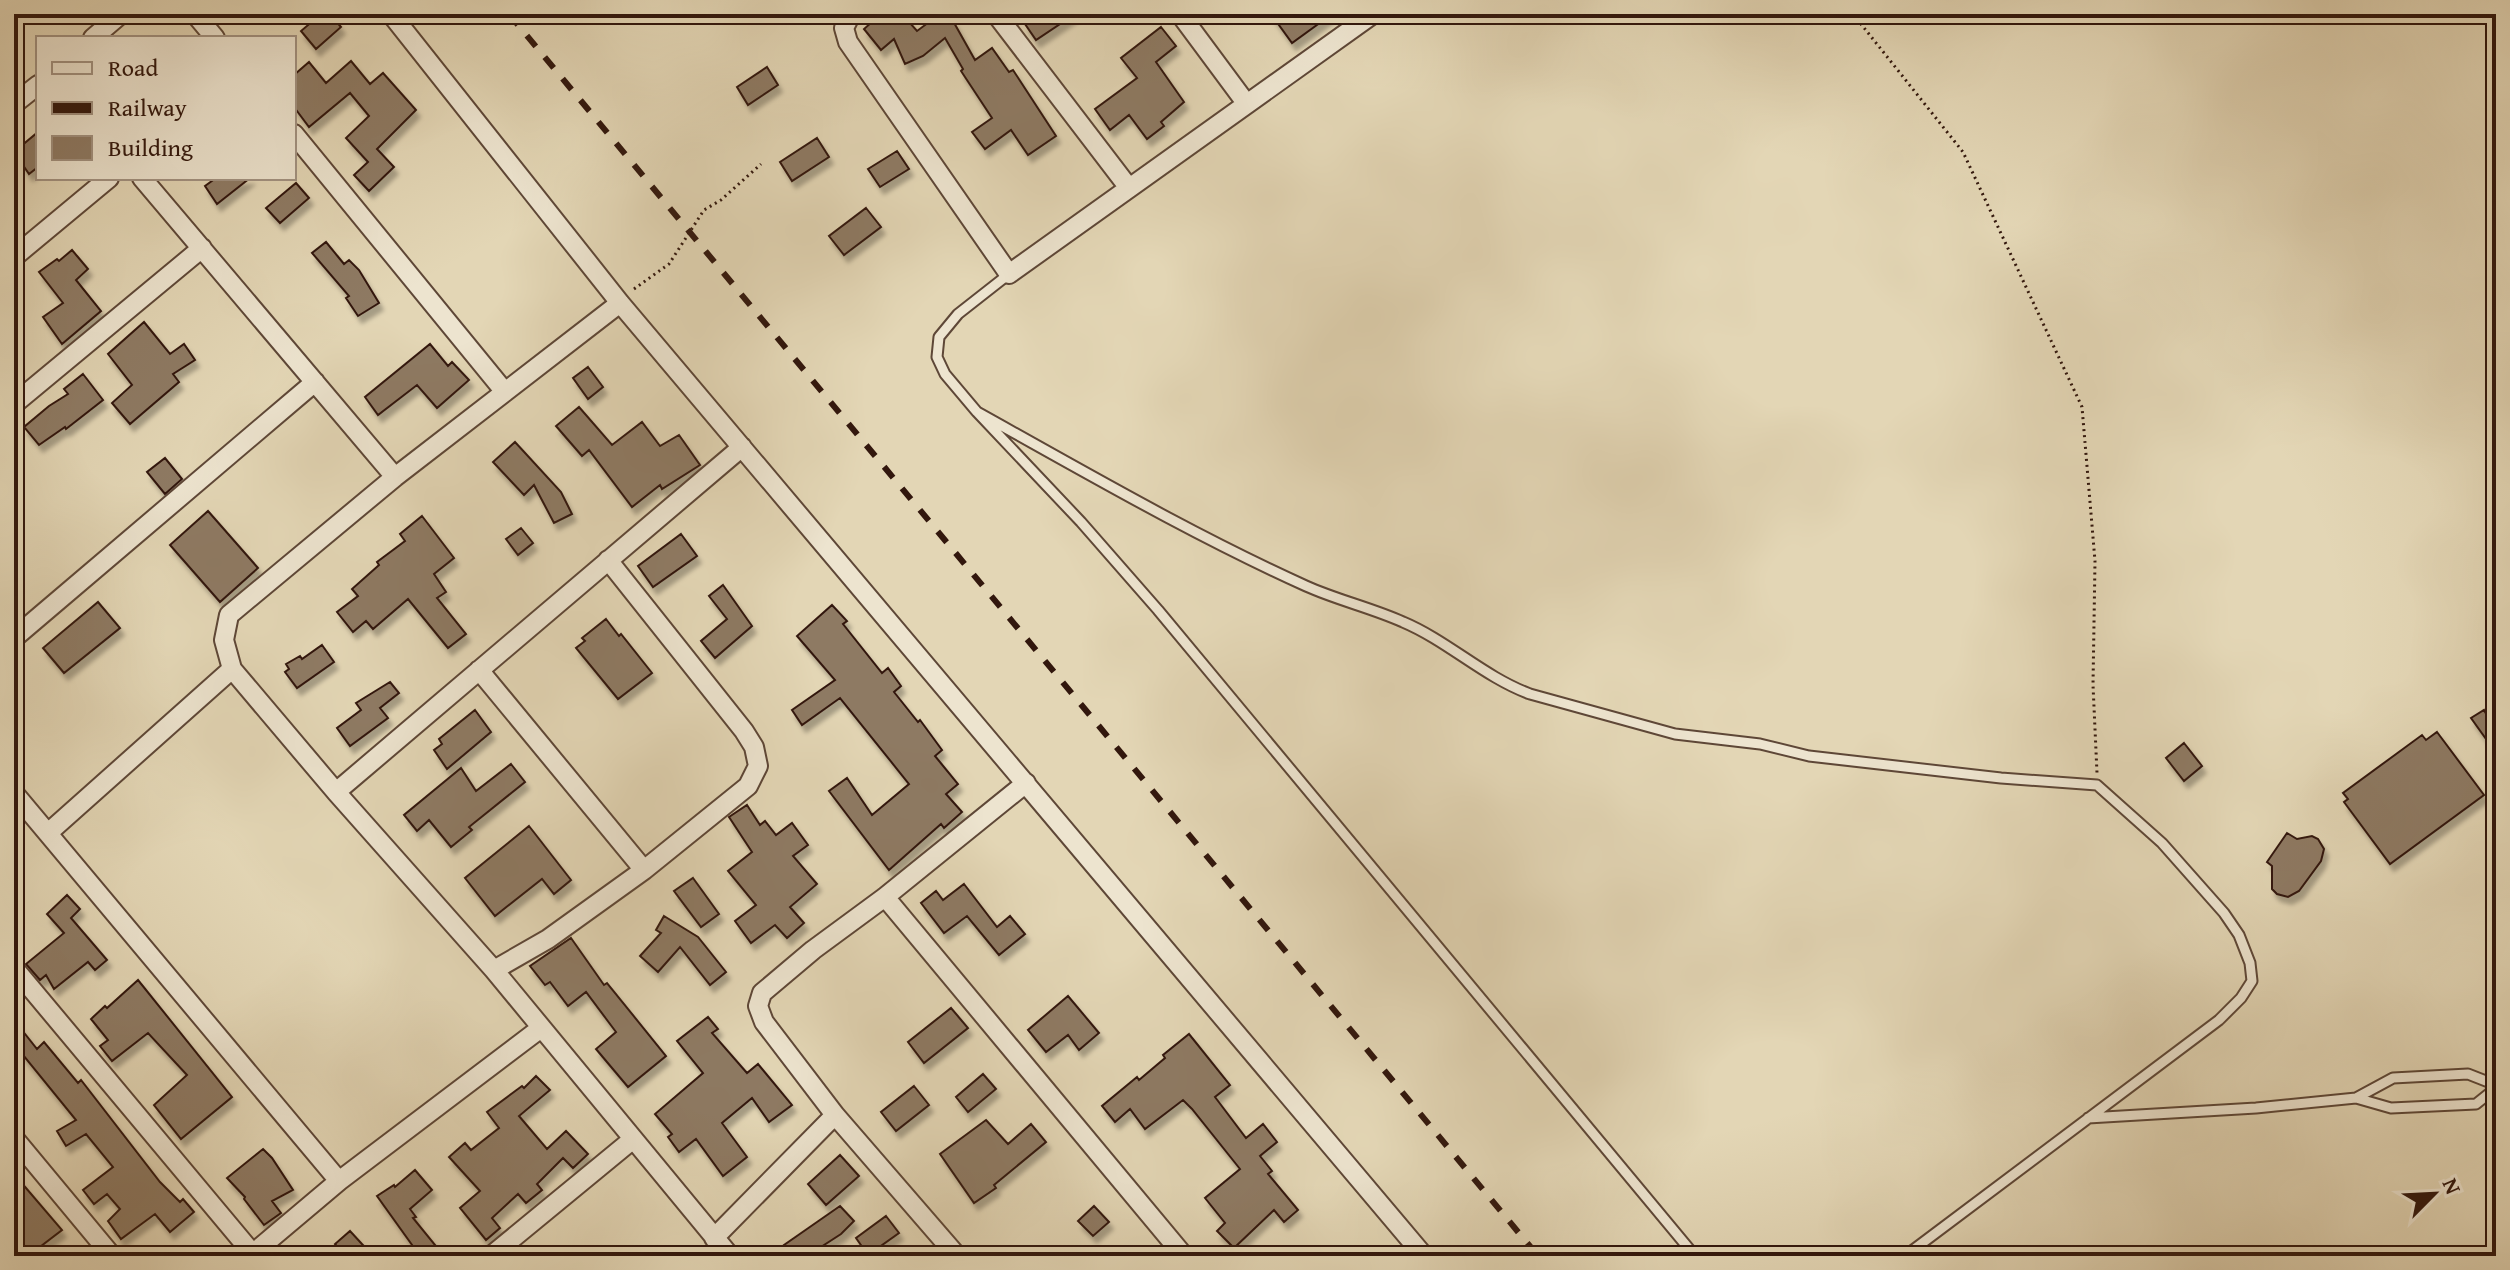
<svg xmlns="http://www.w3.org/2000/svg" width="2510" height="1270" font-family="'Gentium Book Plus',serif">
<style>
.building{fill:#8e7a64;stroke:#32170d;stroke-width:2;filter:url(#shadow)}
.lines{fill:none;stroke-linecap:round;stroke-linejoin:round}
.service-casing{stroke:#5e4737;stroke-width:13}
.minor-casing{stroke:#5e4737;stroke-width:22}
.path{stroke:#32170d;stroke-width:3;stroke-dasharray:2 4;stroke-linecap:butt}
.service{stroke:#ede4cf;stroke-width:9}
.minor{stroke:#ede4cf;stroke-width:18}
.rail{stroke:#32170d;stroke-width:6;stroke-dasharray:14 14;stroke-linecap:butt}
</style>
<defs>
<filter id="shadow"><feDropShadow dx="4" dy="7" stdDeviation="2" flood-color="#0004"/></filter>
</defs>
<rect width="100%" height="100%" fill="#e3d6b5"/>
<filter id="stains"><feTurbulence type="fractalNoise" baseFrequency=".0025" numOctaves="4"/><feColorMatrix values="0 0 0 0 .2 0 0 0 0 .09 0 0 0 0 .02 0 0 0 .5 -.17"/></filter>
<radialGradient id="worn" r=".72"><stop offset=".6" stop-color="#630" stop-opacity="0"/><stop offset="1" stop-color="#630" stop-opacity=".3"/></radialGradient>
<path class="building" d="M321 14H330L341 27 316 49 301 31Z
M881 14H902L917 31 940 14H945L951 23 953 21 975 60 992 48 1009 72 1013 70 1056 136 1028 155 1011 130 985 149 972 132 992 118 961 71 963 69 945 38 923 56 905 64 894 39 881 50 864 29Z
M1039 14H1075L1036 40 1025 24Z
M1271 14H1332L1292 43Z
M1161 27 1176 46 1156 62 1184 102 1161 122 1164 126 1147 139 1129 115 1110 130 1095 109 1137 78 1121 58Z
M351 61 370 84 383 73 416 110 377 149 394 167 369 191 354 175 368 162 346 138 369 116 350 93 309 127 294 107V75L309 62 326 83Z
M767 67 778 85 748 105 737 87Z
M38 132V167L29 174 14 152Z
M817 138 829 157 792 181 780 162Z
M897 151 909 169 880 187 868 169Z
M216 178H250L217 204 205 186Z
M296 183 309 198 280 223 266 208Z
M866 208 881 227 844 255 829 236Z
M326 242 344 264 349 260 359 270 379 303 358 316 346 298 349 296 312 253Z
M72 250 88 269 76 280 101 311 62 344 43 317 63 303 39 272 57 259 59 261Z
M144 322 170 354 184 344 195 360 173 374 179 382 130 424 112 403 132 385 108 354Z
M430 344 448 366 452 362 469 380 437 408 417 385 378 415 365 397Z
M588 367 603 387 588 399 573 378Z
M83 374 103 400 66 429 65 427 39 445 24 427 49 406 68 394 64 389Z
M579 407 612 445 642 422 660 446 679 435 700 465 662 489 660 485 632 507 589 450 582 456 556 426Z
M515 442 561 492 572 514 554 523 534 485 524 495 493 462Z
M165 458 182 479 165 494 147 472Z
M208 511 258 568 220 602 170 545Z
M422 516 454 558 434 574 446 592 437 598 466 634 448 648 408 599 373 629 366 621 353 632 337 612 358 596 352 589 379 565 377 562 405 541 400 534Z
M521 528 533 543 518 555 506 539Z
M681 534 697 556 653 587 638 566Z
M723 585 752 626 715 658 701 641 727 619 709 596Z
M98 602 120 628 64 673 43 648Z
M832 605 847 621 843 624 882 673 888 668 901 686 894 692 918 722 920 720 942 750 935 756 958 784 946 794 962 812 944 828 941 824 889 870 829 791 847 778 872 815 909 784 840 698 802 725 792 710 835 680 797 636Z
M606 619 619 636 621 634 652 673 618 699 576 648 585 641 582 638Z
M322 645 334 662 297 688 285 672 289 669 286 664 300 656 302 659Z
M390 682 399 693 380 708 388 718 350 746 337 728 361 710 356 703Z
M475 710 491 732 447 769 434 750 442 744 439 739Z
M2484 710 2496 732V753L2471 718Z
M2437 732 2484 795 2390 864 2344 802 2348 799 2343 793 2422 735 2426 740Z
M2184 743 2202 766 2184 781 2166 758Z
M511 764 525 782 469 827 472 830 451 847 429 820 417 831 404 815 461 768 476 791Z
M747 805 760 825 765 821 776 835 792 823 808 845 793 856 817 884 790 907 804 923 787 938 775 925 751 943 735 921 756 905 728 871 752 852 729 817Z
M529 826 571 880 554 894 542 879 495 916 465 878Z
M2287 833 2297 839 2312 836 2318 839 2324 849 2321 861 2299 891 2288 897 2277 894 2272 889V866L2267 862Z
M693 878 719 914 701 927 674 891Z
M964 884 997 927 1010 916 1025 934 999 955 967 916 944 933 921 903 936 891 943 900Z
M67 895 80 909 71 918 107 960 95 970 88 962 54 989 46 975 40 980 26 964 64 933 47 914Z
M664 916 698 937 726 972 710 985 680 947 658 972 640 956 661 933 656 930Z
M571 938 604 985 607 983 666 1056 628 1087 596 1049 616 1032 586 992 568 1006 550 982 545 985 530 966Z
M138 980 232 1097 181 1139 154 1105 187 1075 148 1033 112 1061 100 1046 108 1040 91 1019 105 1006 107 1008Z
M1068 996 1099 1033 1079 1050 1068 1035 1046 1052 1028 1030Z
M951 1008 968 1028 924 1063 908 1042Z
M708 1017 718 1029 712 1033 747 1073 758 1064 792 1105 769 1122 752 1098 722 1123 747 1157 723 1176 696 1139 679 1152 668 1137 672 1134 655 1114 703 1073 677 1041Z
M14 1020 37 1049 44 1042 78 1083 81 1080 160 1182 180 1202 183 1199 194 1212 170 1232 155 1214 121 1239 108 1221 120 1209 107 1194 94 1204 83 1190 113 1167 86 1134 66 1146 57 1131 76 1120 14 1044Z
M1189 1034 1230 1085 1215 1097 1246 1138 1263 1124 1277 1142 1260 1156 1272 1171 1268 1174 1298 1210 1284 1222 1274 1210 1234 1248 1217 1231 1225 1223 1205 1198 1240 1169 1192 1109 1183 1100 1145 1129 1130 1109 1115 1122 1102 1106 1137 1077 1139 1080 1165 1058 1163 1055Z
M983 1074 996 1089 968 1112 956 1097Z
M536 1076 550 1090 519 1116 547 1149 566 1131 588 1154 573 1168 563 1158 537 1184 542 1190 526 1203 518 1194 492 1218 500 1228 486 1240 460 1208 480 1191 449 1157 465 1143 471 1150 499 1128 487 1112 522 1086 524 1088Z
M914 1086 929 1105 896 1131 881 1112Z
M986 1120 1008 1144 1031 1124 1046 1142 994 1185 996 1188 974 1203 940 1154Z
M263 1149 272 1158 293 1190 272 1201 281 1213 264 1225 244 1199 245 1197 227 1178Z
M840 1155 859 1176 826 1205 808 1184Z
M415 1170 432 1190 410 1209 416 1217 413 1218 444 1256H420L377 1196 394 1185 395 1187Z
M14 1174 62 1230 28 1256H14Z
M840 1206 854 1221 841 1234 807 1256H791L784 1245Z
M1094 1206 1109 1222 1093 1236 1078 1221Z
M886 1216 899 1233 868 1255 856 1238Z
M350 1231 373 1256H345L335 1244Z"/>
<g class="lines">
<g class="service-casing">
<path id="service" d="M1009 274 958 314 939 337 937 357 945 374 977 412 1081 522 1158 610 1695 1256
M977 412C1085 472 1193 535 1306 586 1337 600 1372 608 1403 622 1448 641 1484 677 1530 694L1675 734 1760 744 1809 756 2001 778 2097 785 2162 843 2224 913 2239 935 2250 963 2252 981 2241 998 2219 1020 1905 1256
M2356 1098 2393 1078 2468 1074 2496 1085
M2088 1118 2256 1108 2356 1098 2391 1108 2476 1104 2496 1088"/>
</g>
<g class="minor-casing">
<path id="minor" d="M195 14 215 38
M391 14 620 303 1424 1256
M851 14 844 28 848 42 1009 274 1373 14
M996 14 1129 188
M1180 14 1246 103
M93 38 121 14
M14 104 38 85
M294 134 505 392
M142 178 395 477
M14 257 109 178
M620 303 395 477 229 615 224 640 232 669 336 792 494 970 730 1256
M14 404 202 248
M14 638 315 382
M479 670 644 870 748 786 758 766 754 747 744 731 608 560
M336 792 742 447
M14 793 339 1181
M48 833 232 669
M885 897 1184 1256
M14 968 253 1254
M494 970 548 939 644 870
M14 1138 112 1256
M714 1238 835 1115
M250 1256 339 1181 541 1028
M491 1256 632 1140
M957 1256 835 1115 764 1022 758 1006 762 993 813 950 885 897 1026 783"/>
</g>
<path class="path" d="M1853 14 1963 152 2082 407 2095 561 2093 685 2097 773
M634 289 669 264 704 210 721 200 761 164"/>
<use href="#service" class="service"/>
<use href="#minor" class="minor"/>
<path class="rail" d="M509 14 1538 1256"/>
</g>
<rect width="2510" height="1270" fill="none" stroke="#e3d6b5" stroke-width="48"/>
<rect x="16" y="16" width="2478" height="1238" fill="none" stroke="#32170d" stroke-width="4"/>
<rect x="24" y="24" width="2462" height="1222" fill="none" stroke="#32170d" stroke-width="2"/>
<rect x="36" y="36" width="260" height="144" fill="#ede4cf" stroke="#a29281" stroke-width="2"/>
<rect x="52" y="62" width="40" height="12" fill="#ede4cf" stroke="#a29281" stroke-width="2"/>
<text x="108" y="76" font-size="24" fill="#32170d">Road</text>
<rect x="52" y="102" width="40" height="12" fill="#32170d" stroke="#a29281" stroke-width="2"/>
<text x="108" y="116" font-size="24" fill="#32170d">Railway</text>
<rect x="52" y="136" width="40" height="24" fill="#8e7a64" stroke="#a29281" stroke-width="2"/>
<text x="108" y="156" font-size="24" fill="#32170d">Building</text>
<g transform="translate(2434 1194) rotate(66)" stroke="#ede4cf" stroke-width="6" paint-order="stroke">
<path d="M0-6L14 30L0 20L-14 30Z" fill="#32170d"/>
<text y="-12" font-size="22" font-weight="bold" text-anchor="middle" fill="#32170d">N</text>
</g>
<rect width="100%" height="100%" filter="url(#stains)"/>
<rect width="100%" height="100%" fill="url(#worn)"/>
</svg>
